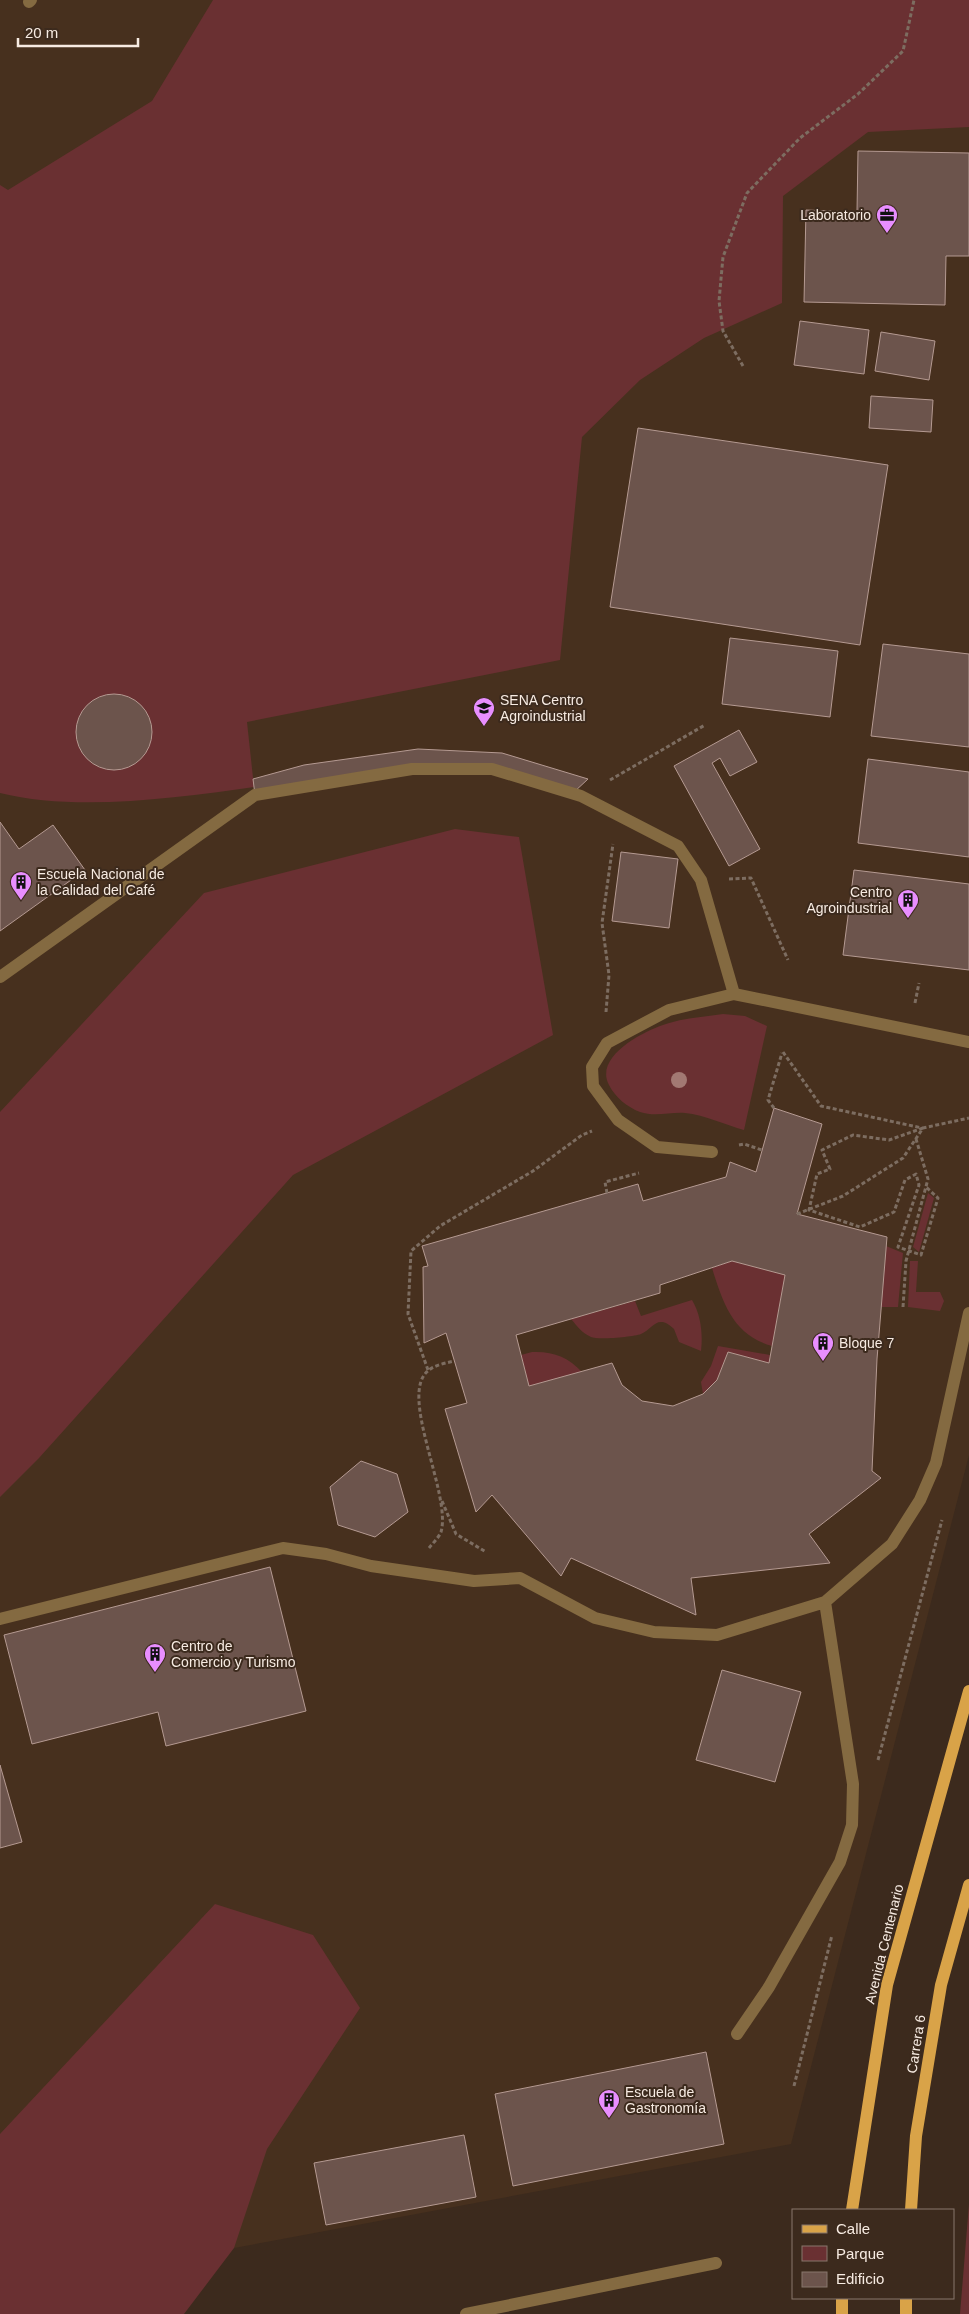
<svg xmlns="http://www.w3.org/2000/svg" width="969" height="2314" font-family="Arial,sans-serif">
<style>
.built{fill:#47301e}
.green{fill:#6a3032}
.building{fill:#6c544c;stroke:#b59a92;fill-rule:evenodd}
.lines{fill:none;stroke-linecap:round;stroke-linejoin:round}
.path{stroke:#7d6d61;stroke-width:3;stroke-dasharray:4 2.5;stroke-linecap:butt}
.minor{stroke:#846a41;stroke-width:12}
.major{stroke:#d9a348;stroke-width:12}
.tree{fill:#a27973}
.labels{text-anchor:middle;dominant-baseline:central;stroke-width:4;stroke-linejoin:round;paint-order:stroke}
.poi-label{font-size:14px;fill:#f7ebe2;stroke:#3c2a1d;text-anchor:start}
.street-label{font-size:14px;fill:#f7ebe2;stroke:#3c2a1d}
</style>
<rect width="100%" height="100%" fill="#3c2a1d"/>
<path class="built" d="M0 0H969V1455L791 2144 234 2248 0 2246Z"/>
<path class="green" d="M213 0H969V127L868 132 783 196 782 303 704 338 640 380 582 437 560 660 247 722 254 787C176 798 76 812 0 793V185L8 190 152 101Z
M455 829 519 837 553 1035 293 1175 39 1458 0 1497V1112L204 893Z
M723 1014 745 1016 767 1026 744 1130C726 1125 705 1115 685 1113 670 1112 655 1117 640 1112 627 1107 615 1097 609 1085 594 1057 642 1032 663 1025 682 1018 704 1017 723 1014Z
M928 1193 934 1198 919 1252 913 1247Z
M886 1246 903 1253 898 1307H881Z
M732 1261 785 1275 772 1346C733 1335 723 1303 712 1268Z
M910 1261H918L916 1292H940L944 1301 940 1311 908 1307Z
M692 1300C701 1315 703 1334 701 1351L679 1342 674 1329C657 1313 653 1329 641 1334 633 1337 598 1340 591 1337 582 1333 577 1326 571 1319L635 1301 641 1316Z
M718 1346 770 1355 769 1363 728 1352 717 1380 703 1394 701 1382 711 1366Z
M532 1352C553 1351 568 1357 582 1372L529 1386 521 1355Z
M215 1904 313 1935 360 2008 267 2149 234 2248 184 2314H0V2134Z
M969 2204V2314H960Z"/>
<path class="building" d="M858 151 969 153V256H946L945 305 804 302 806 210 857 212Z
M800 321 869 330 864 374 794 365Z
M881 332 935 341 929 380 875 371Z
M871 396 933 400 931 432 869 428Z
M638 428 888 465 860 645 610 607Z
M730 638 838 651 830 717 722 704Z
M883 644 969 654V747L871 736Z
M76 732a38 38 0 1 1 76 0a38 38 0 1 1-76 0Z
M739 730 757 762 730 776 720 758 712 763 760 849 729 866 674 766Z
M418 749 502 753 588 779 573 793 492 769H412L255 795 253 779 304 765Z
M868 759 969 772V857L858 843Z
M0 822 19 849 53 825 85 870 0 931Z
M621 852 678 859 669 928 612 921Z
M854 870 969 884V970L843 955Z
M774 1108 822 1124 797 1214 887 1237 877 1359 872 1471 881 1478 809 1534 830 1563 691 1578 696 1615 571 1558 561 1576 492 1495 476 1512 445 1409 467 1403 446 1333 424 1343 423 1267 428 1266 422 1246 638 1184 643 1201 726 1177 730 1162 756 1172ZM732 1261 785 1275 769 1363 728 1352 717 1380 703 1394 673 1406 642 1401 622 1385 612 1363 529 1386 516 1335 660 1293V1285Z
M361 1461 397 1474 408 1512 375 1537 338 1525 330 1487Z
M270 1567 306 1711 166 1746 158 1712 32 1744 4 1635Z
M722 1670 801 1692 775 1782 696 1760Z
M0 1765 22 1842 0 1848Z
M706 2052 724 2144 513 2186 495 2094Z
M464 2135 476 2197 326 2225 314 2163Z"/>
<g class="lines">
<path class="path" d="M743 366 723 331 719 301 723 257 747 193 800 138 858 94 903 51 914 0
M610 780 705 725
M729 879 751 878 788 960
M915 1003 919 983
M606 1012 609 975 602 923 613 844
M783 1052 821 1106 922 1128
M774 1108 768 1100 782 1053
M923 1128 889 1140 853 1135 822 1150 830 1169 817 1174 809 1210 860 1227 894 1212 905 1180 916 1174 919 1185 898 1247 921 1255 938 1198 926 1187
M739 1145 744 1144 762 1150
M607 1193 605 1182 639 1173
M797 1214 843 1196 903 1158 923 1128 969 1118
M903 1307 906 1261 928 1179 916 1139
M428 1370 408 1314 411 1251 440 1226 533 1171 582 1135 592 1131
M442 1501 456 1534 486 1552
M429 1548C433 1543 439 1537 441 1532 452 1494 397 1393 429 1370 435 1365 446 1363 454 1361
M878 1760 942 1520
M794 2086 832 1935"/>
<path class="minor" d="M29 2 31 0
M0 977 255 795 412 769H492L581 796 678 846 701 880 734 994
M712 1152 657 1147 618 1120 593 1086 592 1067 607 1043 669 1010 734 994 969 1042
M0 1619 283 1548 326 1554 371 1566 474 1581 520 1578 595 1618 654 1632 717 1635 825 1602 892 1544 920 1500 936 1463 969 1313
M737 2034 769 1987 840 1862 852 1825 853 1784 825 1602
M466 2314 716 2263"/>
<path class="major" d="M852 2210 887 1985 969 1691
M911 2210 916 2136 941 1985 969 1885
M842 2314V2298
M906 2314V2298"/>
</g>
<circle class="tree" cx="679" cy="1080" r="8"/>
<defs>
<g id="office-pin" transform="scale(1.125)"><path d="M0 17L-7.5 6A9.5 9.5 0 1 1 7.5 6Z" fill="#e88eff" stroke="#3c2a1d"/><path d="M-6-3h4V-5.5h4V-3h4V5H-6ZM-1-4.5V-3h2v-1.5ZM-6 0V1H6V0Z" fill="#111"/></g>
<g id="university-pin" transform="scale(1.125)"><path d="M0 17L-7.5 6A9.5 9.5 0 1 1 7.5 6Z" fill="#e88eff" stroke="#3c2a1d"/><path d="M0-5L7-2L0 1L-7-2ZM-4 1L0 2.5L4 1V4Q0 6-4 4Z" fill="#111"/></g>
<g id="building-pin" transform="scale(1.125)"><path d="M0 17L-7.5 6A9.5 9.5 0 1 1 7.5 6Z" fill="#e88eff" stroke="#3c2a1d"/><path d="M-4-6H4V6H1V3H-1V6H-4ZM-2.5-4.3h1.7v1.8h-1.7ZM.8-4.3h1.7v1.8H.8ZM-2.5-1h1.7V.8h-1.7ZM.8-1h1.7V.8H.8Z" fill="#111"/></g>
</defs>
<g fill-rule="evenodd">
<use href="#office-pin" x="887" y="215"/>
<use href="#university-pin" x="484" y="708"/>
<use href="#building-pin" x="21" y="882"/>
<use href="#building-pin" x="908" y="900"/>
<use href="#building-pin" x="823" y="1343"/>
<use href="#building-pin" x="155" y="1654"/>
<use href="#building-pin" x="609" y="2100"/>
</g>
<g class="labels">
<g class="poi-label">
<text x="871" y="215" text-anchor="end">Laboratorio</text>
<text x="500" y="700">SENA Centro<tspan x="500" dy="16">Agroindustrial</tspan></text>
<text x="37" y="874">Escuela Nacional de<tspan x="37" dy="16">la Calidad del Café</tspan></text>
<text x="892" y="892" text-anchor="end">Centro<tspan x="892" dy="16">Agroindustrial</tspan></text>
<text x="839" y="1343">Bloque 7</text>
<text x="171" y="1646">Centro de<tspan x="171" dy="16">Comercio y Turismo</tspan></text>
<text x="625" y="2092">Escuela de<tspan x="625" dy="16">Gastronomía</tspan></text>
</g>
<g class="street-label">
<text transform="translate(884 1944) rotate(-76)">Avenida Centenario</text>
<text transform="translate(916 2044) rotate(-81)">Carrera 6</text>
</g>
</g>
<rect x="792" y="2209" width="162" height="90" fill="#3c2a1d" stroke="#87776c"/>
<rect x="802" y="2225" width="25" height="8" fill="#d9a348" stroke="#87776c"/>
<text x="836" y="2234" font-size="15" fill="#f7ebe2">Calle</text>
<rect x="802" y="2246" width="25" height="15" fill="#6a3032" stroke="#87776c"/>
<text x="836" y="2259" font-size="15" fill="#f7ebe2">Parque</text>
<rect x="802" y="2272" width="25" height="15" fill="#6c544c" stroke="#87776c"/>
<text x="836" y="2284" font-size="15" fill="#f7ebe2">Edificio</text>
<path d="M18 38v8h120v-8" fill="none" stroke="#f7ebe2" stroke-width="2.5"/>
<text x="25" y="38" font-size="15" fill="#f7ebe2" stroke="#3c2a1d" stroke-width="4" paint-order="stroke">20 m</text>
</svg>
